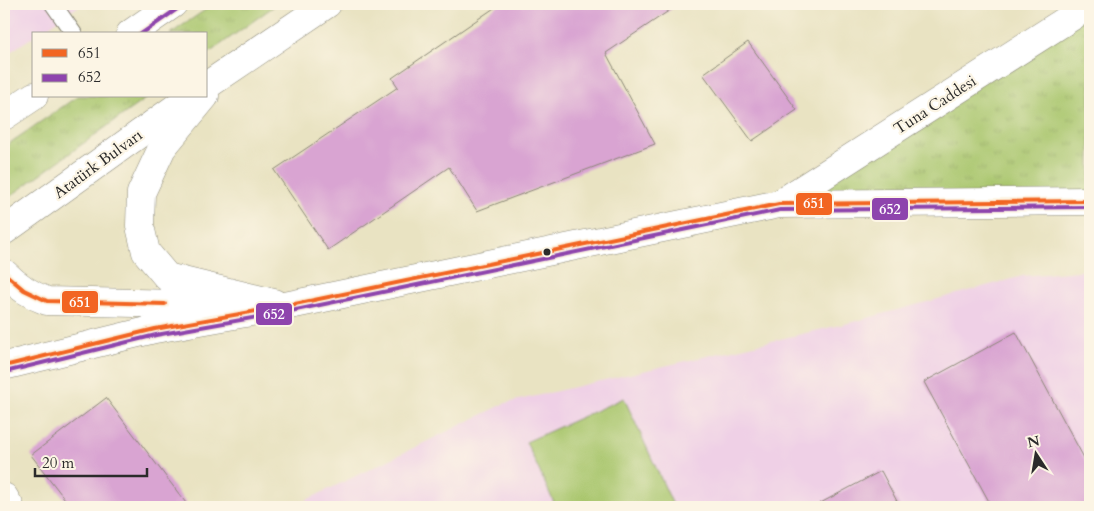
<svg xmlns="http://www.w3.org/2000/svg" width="1094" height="511" font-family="Cardo,serif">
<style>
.built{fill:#efd0e6}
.grass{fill:url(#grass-tufts);stroke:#6a784c}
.pitch{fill:#a9c66d;stroke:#6a784c}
.building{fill:#d9a4d2}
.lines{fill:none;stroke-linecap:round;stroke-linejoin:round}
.lane-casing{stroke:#8a8776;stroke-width:18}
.street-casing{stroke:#8a8776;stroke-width:29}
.secondary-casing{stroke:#8a8776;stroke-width:29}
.primary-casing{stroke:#8a8776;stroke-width:29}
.lane{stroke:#fff;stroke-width:16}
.street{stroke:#fff;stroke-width:28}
.secondary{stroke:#fff;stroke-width:28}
.primary{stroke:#fff;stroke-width:28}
.bus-1-casing{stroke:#fcf5e5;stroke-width:8}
.bus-2-casing{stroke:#fcf5e5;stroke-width:8}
.bus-1{stroke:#f26522;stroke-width:4}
.bus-2{stroke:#8e44ad;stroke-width:4}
.bus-dot{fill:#2b2b2b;stroke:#fcf5e5;stroke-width:2}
.labels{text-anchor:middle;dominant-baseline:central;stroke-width:4.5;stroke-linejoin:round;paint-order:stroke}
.street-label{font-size:16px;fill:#2b2b2b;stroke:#fcf5e5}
.line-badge{stroke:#fcf5e5;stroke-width:2}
.badge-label{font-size:14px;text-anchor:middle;font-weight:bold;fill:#fff}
</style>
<defs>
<pattern id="grass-tufts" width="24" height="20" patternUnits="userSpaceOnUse" patternTransform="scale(1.25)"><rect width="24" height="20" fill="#a9c66d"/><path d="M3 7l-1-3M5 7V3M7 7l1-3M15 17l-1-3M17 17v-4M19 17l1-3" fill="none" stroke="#92aa5f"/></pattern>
</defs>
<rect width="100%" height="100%" fill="#fcf5e5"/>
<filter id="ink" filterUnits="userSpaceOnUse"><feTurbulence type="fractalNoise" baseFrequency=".02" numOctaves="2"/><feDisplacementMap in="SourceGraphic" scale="10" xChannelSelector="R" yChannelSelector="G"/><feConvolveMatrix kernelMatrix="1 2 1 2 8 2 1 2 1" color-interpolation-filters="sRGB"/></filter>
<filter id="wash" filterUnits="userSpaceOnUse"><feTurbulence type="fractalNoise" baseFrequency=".0096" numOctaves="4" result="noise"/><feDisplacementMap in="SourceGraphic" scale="20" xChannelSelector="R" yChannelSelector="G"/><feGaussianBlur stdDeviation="1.12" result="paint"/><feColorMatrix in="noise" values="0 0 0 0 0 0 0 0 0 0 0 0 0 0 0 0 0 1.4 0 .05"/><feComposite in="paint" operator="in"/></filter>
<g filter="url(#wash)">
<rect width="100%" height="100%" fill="#e9e3c2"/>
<path class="built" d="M4 4H82L37 34H34V36L4 56Z
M1090 270V507H292L506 403 849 323 1023 276Z"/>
<path class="grass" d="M214 4H277L206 55V34H170Z
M1090 5V201L779 204Z
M78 96H149L5 200 4 198V147Z"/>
<path class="pitch" d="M624 398 674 507H556L526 442Z"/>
<g id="blocks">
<path class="building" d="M500 4H679L606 53 655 144 477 211 449 167 328 250 274 170 398 87 392 78Z
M748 42 797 110 752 141 703 74Z
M1016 332 1090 469V507H992L924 382Z
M106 398 189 507H71L31 455Z
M881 471 900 507H813Z"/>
</g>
</g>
<g filter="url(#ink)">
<use href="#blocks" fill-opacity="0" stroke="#8a8776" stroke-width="1"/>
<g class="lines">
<g class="lane-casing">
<path id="lane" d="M53 4 74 34"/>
</g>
<g class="street-casing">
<path id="street" d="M4 497 10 507"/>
</g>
<g class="secondary-casing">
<path id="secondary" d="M205 96 162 148 141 193 140 226 146 252 167 277 274 303
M779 204 1090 5
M4 273C17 286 30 295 47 301L223 305
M4 366 155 329 285 306 779 204 1090 201"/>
</g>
<g class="primary-casing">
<path id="primary" d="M130 34 173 4
M206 86 327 4
M4 116 34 96
M4 231 192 96"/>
</g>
<use href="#lane" class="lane"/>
<use href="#street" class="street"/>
<use href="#secondary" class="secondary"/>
<use href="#primary" class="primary"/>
<g class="bus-1-casing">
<path id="bus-1" d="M4 273 24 290 47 301 165 304
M4 366 155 329 285 306 779 204 1090 201"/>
</g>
<g class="bus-2-casing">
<path id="bus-2" d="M141 34 177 9
M5 372 156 335 286 312 780 210 1090 207"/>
</g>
<use href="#bus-1" class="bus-1"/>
<use href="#bus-2" class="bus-2"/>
</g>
</g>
<circle class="bus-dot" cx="547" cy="252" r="4.5"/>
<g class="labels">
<g class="street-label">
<text transform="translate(935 105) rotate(-33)">Tuna Caddesi</text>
<text transform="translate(98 164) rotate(-36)">Atatürk Bulvarı</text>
</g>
</g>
<g class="line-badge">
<rect x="795" y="192" width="38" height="24" rx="5" fill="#f26522"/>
<rect x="871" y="197" width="38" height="24" rx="5" fill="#8e44ad"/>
<rect x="61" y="290" width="38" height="24" rx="5" fill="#f26522"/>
<rect x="255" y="302" width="38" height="24" rx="5" fill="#8e44ad"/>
</g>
<g class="badge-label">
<text x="814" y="208">651</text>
<text x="890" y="214">652</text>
<text x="80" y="307">651</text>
<text x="274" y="319">652</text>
</g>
<rect width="1094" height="511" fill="none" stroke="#fcf5e5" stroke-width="20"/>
<rect x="32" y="32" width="175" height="65" fill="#fcf5e5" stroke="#a8a49b"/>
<rect x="42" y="49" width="25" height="8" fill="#f26522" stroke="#a8a49b"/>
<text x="78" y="58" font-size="15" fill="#2b2b2b">651</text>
<rect x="42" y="74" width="25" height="8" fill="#8e44ad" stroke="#a8a49b"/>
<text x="78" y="82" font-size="15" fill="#2b2b2b">652</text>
<g transform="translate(1036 454) rotate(348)" stroke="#fcf5e5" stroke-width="4" paint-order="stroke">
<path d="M0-4L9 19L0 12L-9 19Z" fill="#2b2b2b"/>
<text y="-8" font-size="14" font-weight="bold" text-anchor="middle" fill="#2b2b2b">N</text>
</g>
<path d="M35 468v8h112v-8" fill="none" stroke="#2b2b2b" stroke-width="2.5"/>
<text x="42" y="468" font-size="15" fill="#2b2b2b" stroke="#fcf5e5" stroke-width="4" paint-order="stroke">20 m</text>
</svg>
